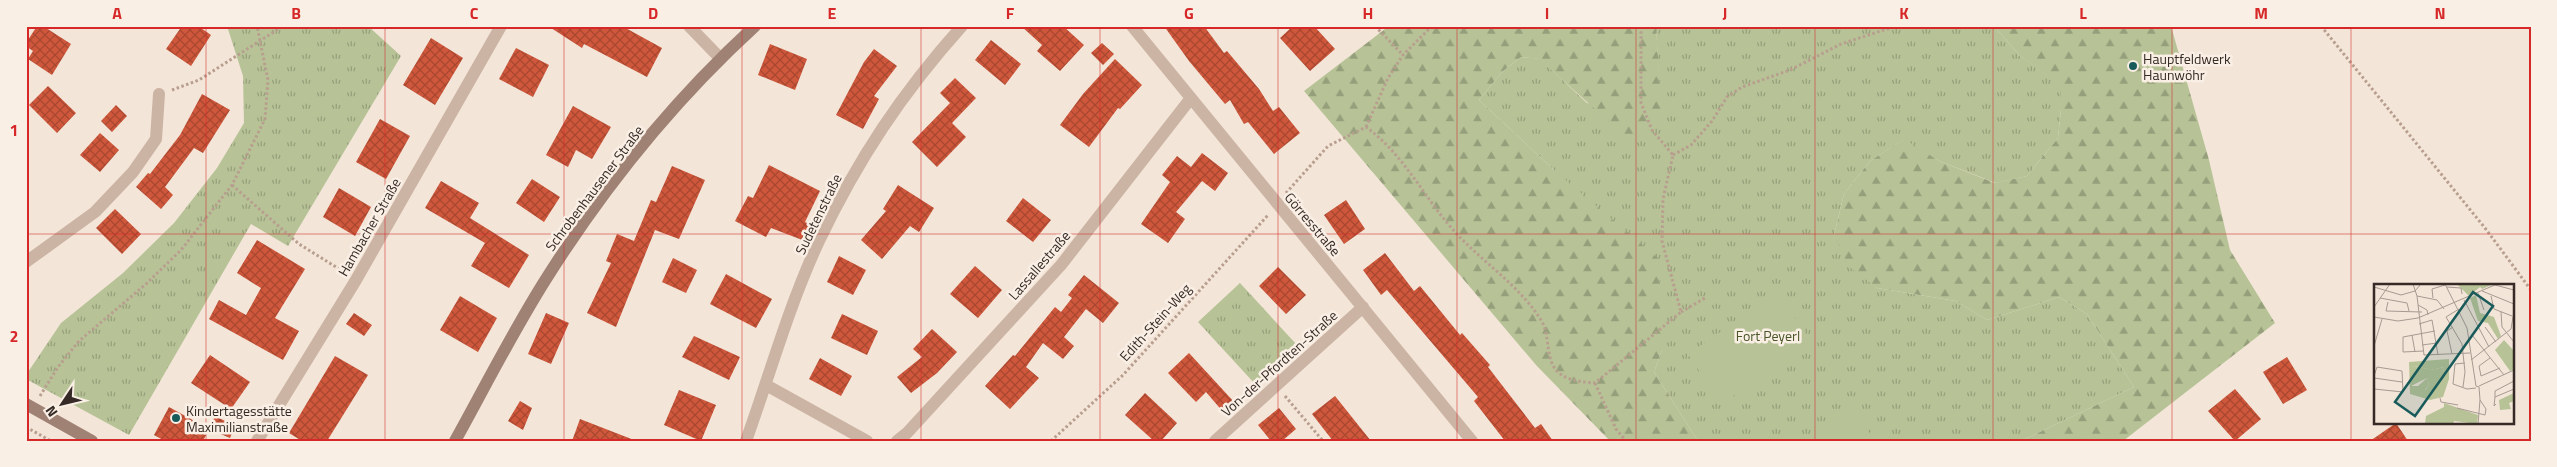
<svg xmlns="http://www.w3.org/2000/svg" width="2557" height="467" font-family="'Titillium Web',sans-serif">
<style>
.grass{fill:url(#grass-tufts)}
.forest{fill:url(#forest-firs)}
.pitch{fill:#b7c397}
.building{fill:url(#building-cross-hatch)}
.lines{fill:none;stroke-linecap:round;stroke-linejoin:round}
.path{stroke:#b89e8e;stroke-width:3;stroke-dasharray:2.5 2.5;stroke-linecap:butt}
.street{stroke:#ccb4a4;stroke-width:12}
.secondary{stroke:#a08275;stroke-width:12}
.grid{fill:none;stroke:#d62828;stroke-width:1;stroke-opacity:0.55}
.poi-dot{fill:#195a5b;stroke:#faefe5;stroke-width:2}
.labels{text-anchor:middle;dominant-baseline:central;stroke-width:5;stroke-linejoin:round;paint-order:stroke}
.poi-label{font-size:14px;fill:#362a26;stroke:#faefe5;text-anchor:start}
.street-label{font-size:14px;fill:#362a26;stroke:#faefe5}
.park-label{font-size:14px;fill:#485628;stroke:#faefe5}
.inset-road{fill:none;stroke:#a79a91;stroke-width:1}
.view{fill:#195a5b;fill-opacity:0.15;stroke:#195a5b;stroke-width:2.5}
.inset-edge{fill:none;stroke:#362a26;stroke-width:2.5}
.neatline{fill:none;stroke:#d62828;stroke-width:2}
.grid-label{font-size:16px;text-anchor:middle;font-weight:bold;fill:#d62828}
</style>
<defs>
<pattern id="grass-tufts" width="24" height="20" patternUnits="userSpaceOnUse" patternTransform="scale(1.25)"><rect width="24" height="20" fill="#b7c397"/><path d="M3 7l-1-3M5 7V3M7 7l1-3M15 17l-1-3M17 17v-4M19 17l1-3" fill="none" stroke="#969f7b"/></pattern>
<pattern id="forest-firs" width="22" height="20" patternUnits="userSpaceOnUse" patternTransform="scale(1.25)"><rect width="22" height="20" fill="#b7c397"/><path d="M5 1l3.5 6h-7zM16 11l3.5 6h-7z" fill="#969f7b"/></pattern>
<pattern id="building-cross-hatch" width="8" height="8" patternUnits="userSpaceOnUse" patternTransform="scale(1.25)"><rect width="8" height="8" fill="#cf573b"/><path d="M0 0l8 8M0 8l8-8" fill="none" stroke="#a94831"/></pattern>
</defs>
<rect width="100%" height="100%" fill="#f3e5d8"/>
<path class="grass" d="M227 26H368L401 56 288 246 251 224 129 435 26 379V375L61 323 123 273 174 223 217 168 244 123 243 76Z
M1656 26H1994L2020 56 2061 84V109L2058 138 2027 176 1996 183 1939 161 1903 140 1870 161 1844 194 1834 235 1877 288 1956 301 1987 320 2059 297 2087 314 2134 387 2021 441H1698L1654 372 1662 350 1554 170 1479 100 1502 72 1521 57 1540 59 1587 103 1661 117Z
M1240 283 1297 345 1255 384 1198 322Z"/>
<path class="forest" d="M1389 26H1656L1662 117 1634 144 1539 59 1521 57 1502 72 1479 100 1554 170 1659 259 1662 350 1654 372 1698 441H1610L1536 365 1304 91Z
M1994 26H2171L2209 160 2230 250 2275 323 2123 441H2021L2134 387 2087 314 2059 297 1987 320 1956 301 1877 288 1848 266 1834 235 1844 194 1870 161 1904 139 1939 161 1995 183 2027 176 2058 138 2061 109V85L2020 56Z"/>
<path class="pitch" d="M1778 293 1812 343 1721 404 1688 354Z
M1852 407 1875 441H1804Z"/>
<path class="building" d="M37 26H43L71 44 52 75 28 59 33 51 26 46V43Z
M182 26H198L211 35 191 66 166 49Z
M548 26H622L662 48 647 77 584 44 582 48Z
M1021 26H1063L1084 45 1060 71 1037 51 1042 45Z
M1164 26H1204L1224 53 1227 51 1259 89 1273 111 1279 107 1300 133 1274 154 1248 122 1244 124 1230 100 1225 104 1189 61Z
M1293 26H1314L1335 49 1310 71 1280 38Z
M431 38 463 58 435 105 403 85Z
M991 40 1021 64 1005 85 975 60Z
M1102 43 1114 54 1103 65 1091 53Z
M770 44 807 59 795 90 758 75Z
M516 48 549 65 533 97 499 79Z
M874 49 897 66 874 96 879 99 863 129 836 115 864 62Z
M1115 59 1142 85 1120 109 1118 108 1089 147 1060 125 1083 94Z
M955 78 976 98 952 123 966 137 937 167 912 142 950 103 940 93Z
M48 86 76 113 57 133 29 105Z
M202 94 230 110 203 153 194 148 165 187 173 195 161 209 136 187 148 173 150 174 180 135Z
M116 105 127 116 112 132 101 121Z
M573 106 611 127 592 159 576 150 568 167 546 155Z
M380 119 410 136 386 179 356 162Z
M100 133 119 150 100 172 80 155Z
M1202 153 1228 173 1215 191 1202 181 1176 212 1185 219 1168 243 1141 224 1170 182 1162 175 1177 156 1191 167Z
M769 165 820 191 805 222 811 225 805 241 771 228 766 237 735 221 748 196 753 198Z
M672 166 705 180 679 239 655 230 616 327 587 313 611 263 606 261 617 234 634 241 651 200 656 202Z
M532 179 560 197 544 222 516 203Z
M441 181 479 203 470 218 529 255 509 288 471 266 485 243 425 208Z
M898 185 934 208 919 232 910 226 882 259 861 240 886 211 883 209Z
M339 188 371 207 355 236 323 217Z
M1023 198 1051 220 1033 242 1006 221Z
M1346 200 1365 229 1344 244 1324 215Z
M115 209 141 234 122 254 96 228Z
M257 240 305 269 275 318 299 331 283 360 209 319 219 300 246 315 261 288 237 273Z
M1385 253 1414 291 1420 286 1460 335 1462 333 1490 365 1488 367 1535 428 1541 424 1553 441H1505L1474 401 1478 397 1387 290 1381 295 1363 270Z
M839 256 866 270 853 295 827 282Z
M673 258 697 270 686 293 662 282Z
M975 266 1002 290 978 318 950 294Z
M1278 267 1306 295 1286 314 1259 286Z
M726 274 772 299 756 328 710 304Z
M1084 275 1119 303 1103 323 1086 309 1064 337 1074 346 1063 359 1043 343 1026 367 1039 378 1010 409 985 386 1013 355 1015 356 1055 307 1061 312 1072 298 1068 295Z
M460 296 497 318 478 352 440 330Z
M354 313 372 325 364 336 346 324Z
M546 313 569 323 551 364 528 354Z
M842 314 878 331 867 355 831 338Z
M932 329 957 352 937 373 911 393 897 377 922 357 913 349Z
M694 336 740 357 729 380 682 357Z
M1189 353 1235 403 1224 413 1206 392 1196 402 1168 373Z
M210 355 250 382 231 409 191 383Z
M335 356 368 375 327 441H302L289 433Z
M2287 357 2307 390 2283 404 2263 372Z
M820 358 852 376 841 396 809 379Z
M2235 389 2261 419 2235 441 2208 411Z
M679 390 716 405 701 441 664 425Z
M1145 393 1177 423 1161 441H1154L1125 415Z
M1335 396 1371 441H1333L1312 414Z
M520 401 532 408 523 430 508 421Z
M169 407 209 429 203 441H165L154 435Z
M1279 408 1296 429 1282 441H1271L1258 425Z
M215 416 235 426 230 438 209 429Z
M580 419 634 440V441H572Z
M2396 423 2408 441H2370Z"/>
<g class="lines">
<path class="path" d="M1375 26 1403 55
M2321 26 2485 228 2531 290
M172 90 199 80 283 26
M1366 127 1388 78 1403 55 1432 26
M1673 155 1691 145 1712 121 1727 97 1742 87 1790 70 1841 44 1896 26
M232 185 299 244 344 272
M1286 193 1328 146 1366 127C1402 153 1421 192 1449 225 1477 259 1517 282 1541 320 1551 335 1544 360 1559 373 1569 381 1583 382 1595 383L1681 312 1662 241 1663 199 1673 155 1652 130 1641 103V26
M1681 312 1705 298
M1595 383 1616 429 1626 441
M40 396 58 367 79 341 146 284 181 250 232 185 265 119 268 80 257 26
M1285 396 1323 441
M26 427 51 441
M1051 441 1123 375 1269 214"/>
<path class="street" d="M689 26 720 58
M1132 26 1472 441
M26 262 95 212 133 172 156 139 159 94
M766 385 867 441
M257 441 356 280 501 26
M746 441C770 374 789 305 819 241 858 159 902 93 962 26
M897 441 907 433 1061 265 1191 98
M1215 441 1363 307"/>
<path class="secondary" d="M26 404 92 441
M455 441C485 387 513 331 546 279 604 187 674 100 755 26"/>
</g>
<path class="grid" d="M206 26V441M385 26V441M564 26V441M742 26V441M921 26V441M1100 26V441M1278 26V441M1457 26V441M1636 26V441M1815 26V441M1993 26V441M2172 26V441M2351 26V441M26 234H2531"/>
<g class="poi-dot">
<circle cx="2133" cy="66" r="5"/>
<circle cx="176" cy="418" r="5"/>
</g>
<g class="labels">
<g class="poi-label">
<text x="2143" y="58">Hauptfeldwerk<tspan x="2143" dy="16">Haunwöhr</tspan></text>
<text x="186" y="410">Kindertagesstätte<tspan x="186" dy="16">Maximilianstraße</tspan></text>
</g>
<g class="street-label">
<text transform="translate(594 188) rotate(-53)">Schrobenhausener Straße</text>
<text transform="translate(818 214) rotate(-64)">Sudetenstraße</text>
<text transform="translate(1313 224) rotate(50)">Görresstraße</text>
<text transform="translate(369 227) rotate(-60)">Hambacher Straße</text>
<text transform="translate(1039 265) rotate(-49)">Lassallestraße</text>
<text transform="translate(1155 322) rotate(-48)">Edith-Stein-Weg</text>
<text transform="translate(1279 363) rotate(-42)">Von-der-Pfordten-Straße</text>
</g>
<g class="park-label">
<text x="1768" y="335">Fort Peyerl</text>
</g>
</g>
<g transform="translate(2374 284)">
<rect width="140" height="140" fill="#f3e5d8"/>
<path d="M83 0H120L108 5 106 3 95 12ZM102 11 106 29 120 33 127 52 124 55 114 39 104 37 96 14ZM41 82 57 86 70 83 69 93 58 107H51L55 100 53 94 37 102V83ZM140 109V117L135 119 137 125 126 126 125 116Z" fill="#b7c397"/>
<path d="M75 75V95L69 113 56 116 36 110 35 78ZM41 82 57 86 70 83V87L63 88 68 93 58 107 51 106 55 100 53 94 44 102H38V83Z" fill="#b7c397" fill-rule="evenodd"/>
<path d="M70 119 104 131 103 140 80 137 79 140H51L52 132 70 123Z" fill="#b7c397"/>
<path d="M130 56 140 67V85L136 87 121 66Z" fill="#b7c397"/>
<path class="inset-road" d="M39 0 43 12 50 71 96 69M71 0 93 44 102 102M121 1 140 6M0 3 27 11 41 7 47 0M73 3 87 4 88 10M108 7 140 20M104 9 110 26M43 12 63 16 70 25M117 12 120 25 138 32M6 14 33 19 35 27M59 14 58 5 71 1M90 16 115 63M14 18 12 27 48 28M44 21 53 26 54 31M0 23 16 0M85 25 72 33 88 60 91 88 89 103M127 28 128 43 140 58M0 33 24 37 44 34 123 0M45 40 58 36 64 71M111 43 122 58M38 51 41 68M98 51 130 91M48 61 63 59M0 62 8 35M49 67 29 68V53L61 47M78 70 73 47 79 43M116 74 105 82 107 92 126 84M97 76 137 45 140 27M91 79 81 80 79 100 93 105 102 104M0 92 3 83 28 87 29 108 0 105M0 94 28 98M102 102 105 103 106 116 104 140M105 102 140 86M121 113V107L140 97M66 114 67 118 84 121M122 120 120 122 121 113 140 105M83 124 111 131 112 125 106 116"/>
<path class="view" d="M99 8 119 22 41 132 21 118Z"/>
<rect width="140" height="140" class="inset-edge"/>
</g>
<rect width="2557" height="467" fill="none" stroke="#faefe5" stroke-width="55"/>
<g transform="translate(62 404) rotate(235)" stroke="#faefe5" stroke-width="4" paint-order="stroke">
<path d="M0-4L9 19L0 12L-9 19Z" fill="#362a26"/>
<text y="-8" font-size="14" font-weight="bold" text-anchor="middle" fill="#362a26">N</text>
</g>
<rect x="28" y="28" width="2502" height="412" class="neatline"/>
<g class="grid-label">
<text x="117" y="19">A</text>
<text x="296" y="19">B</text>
<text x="474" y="19">C</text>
<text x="653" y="19">D</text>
<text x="832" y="19">E</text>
<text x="1010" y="19">F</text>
<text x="1189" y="19">G</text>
<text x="1368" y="19">H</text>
<text x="1547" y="19">I</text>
<text x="1725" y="19">J</text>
<text x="1904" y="19">K</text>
<text x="2083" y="19">L</text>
<text x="2261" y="19">M</text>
<text x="2440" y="19">N</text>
<text x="14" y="136">1</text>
<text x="14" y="342">2</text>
</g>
</svg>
